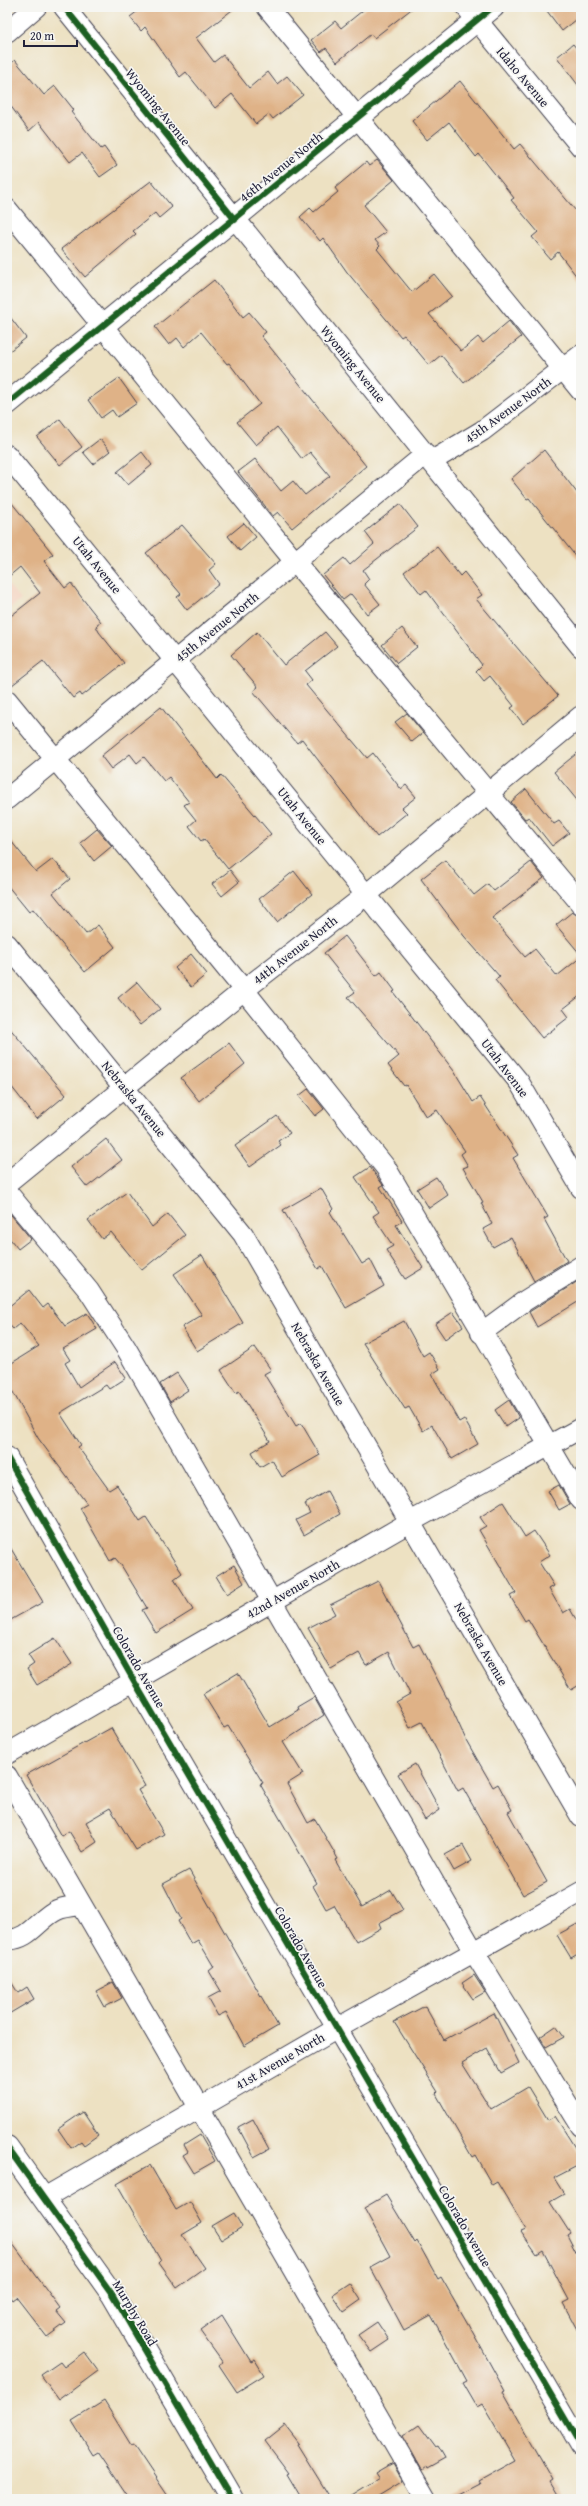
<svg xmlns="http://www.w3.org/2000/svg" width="588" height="2506" font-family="'Gentium Book Plus',serif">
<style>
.built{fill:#f4d3c0}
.building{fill:#dfb287}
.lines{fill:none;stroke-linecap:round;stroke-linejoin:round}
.minor-casing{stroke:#403f4f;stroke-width:22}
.major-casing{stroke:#403f4f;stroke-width:24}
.minor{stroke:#fff;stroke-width:20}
.major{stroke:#fff;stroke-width:22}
.cycleway-casing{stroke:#f6f6f2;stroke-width:8}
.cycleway{stroke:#1b5e20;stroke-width:6}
.labels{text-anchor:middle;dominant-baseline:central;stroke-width:3.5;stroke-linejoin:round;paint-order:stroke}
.street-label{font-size:13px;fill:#22223b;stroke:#f6f6f2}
</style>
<rect width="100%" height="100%" fill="#f6f6f2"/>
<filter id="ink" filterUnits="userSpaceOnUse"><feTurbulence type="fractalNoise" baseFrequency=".025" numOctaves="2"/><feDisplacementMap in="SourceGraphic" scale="8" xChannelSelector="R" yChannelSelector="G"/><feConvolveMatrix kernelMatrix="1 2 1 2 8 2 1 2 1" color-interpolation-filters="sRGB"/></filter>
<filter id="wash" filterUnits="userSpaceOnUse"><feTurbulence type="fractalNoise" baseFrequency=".012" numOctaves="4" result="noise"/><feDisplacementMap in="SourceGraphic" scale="16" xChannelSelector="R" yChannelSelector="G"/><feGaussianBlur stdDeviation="0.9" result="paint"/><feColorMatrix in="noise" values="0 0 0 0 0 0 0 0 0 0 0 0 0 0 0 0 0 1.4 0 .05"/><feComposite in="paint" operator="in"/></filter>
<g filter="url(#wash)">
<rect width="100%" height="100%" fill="#ede1c2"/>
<path class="built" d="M7 583 21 600 7 611Z"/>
<g id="blocks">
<path class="building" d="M143 7H236L196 38 214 62 223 55 249 88 268 72 277 84 287 76 303 95 273 119 269 114 256 124 232 94 215 108 186 72 180 77 145 27 141 31 130 17Z
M367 7H414L374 38 371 34 337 62 326 48 321 52 311 40 335 21 341 28Z
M544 7H581V16L562 31Z
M573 44 581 54V89L557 57Z
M15 60 44 95 55 86 74 110 71 112 101 149 104 147 117 165 100 177 82 153 70 162 39 122 29 131 7 101V67Z
M460 81 514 149 520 144 581 217V282L558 252 550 259 532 237 538 232 511 200 514 198 479 154 476 157 449 122 427 140 412 121Z
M377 160 394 180 364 205 386 232 375 240 380 246 377 249 412 292 434 274 452 296 429 314 461 351 478 337 483 343 509 321 521 337 464 383 441 355 429 365 404 335 401 337 347 272 323 238 320 241 300 217 310 208 314 212 338 192 335 188 366 162 369 166Z
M151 181 172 207 159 218 155 213 133 231 136 234 85 277 61 249Z
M214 280 243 317 249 312 266 332 261 336 366 466 292 528 278 512 273 516 238 472 255 459 281 491 293 481 305 495 330 476 310 452 302 459 277 427 256 445 237 422 260 404 229 363 227 364 201 332 184 347 177 338 169 345 155 327Z
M7 313 26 338 7 353Z
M119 378 137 403 117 417 112 410 101 418 88 400Z
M60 419 82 447 60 465 37 437Z
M100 439 110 451 93 464 83 452Z
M544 450 581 498V563L529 498 527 499 511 479Z
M142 452 152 465 128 485 117 472Z
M7 497 53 554 44 561 65 588 71 583 82 598 101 622 96 626 99 632 124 663 82 696 80 693 73 698 43 661 7 689V619L40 593 20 567 7 578Z
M400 504 418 527 363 570 369 579 364 584 380 604 367 614 351 594 343 600 323 575 344 558 350 565 374 544 365 532Z
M244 523 256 537 240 551 228 536Z
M182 525 216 564 209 570 219 584 187 610 177 597 181 594 146 553Z
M437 547 460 576 464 572 482 595 476 599 558 696 523 724 511 708 514 706 490 676 484 681 476 671 482 665 426 590 421 594 404 572Z
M402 628 417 647 397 663 382 645Z
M257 632 284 665 325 632 337 646 305 671 312 680 306 685 367 758 373 753 401 789 406 785 416 797 402 808 407 813 377 837 302 739 297 743 253 691 258 687 231 655Z
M161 707 217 779 221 775 271 834 228 869 204 839 201 841 189 826 196 820 184 805 189 802 169 777 164 781 144 757 137 763 130 754 111 769 101 756Z
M407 713 423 733 412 742 395 722Z
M581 750V805L554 772Z
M526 789 554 824 559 821 569 833 552 846 529 817 525 819 511 802Z
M97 829 112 846 94 861 80 843Z
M7 836 36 872 53 859 70 879 53 893 86 934 98 925 115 947 85 972 33 909 29 912 7 885Z
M445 860 474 895 488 884 494 891 531 862 544 878 492 918 525 957 535 949 557 976 581 957V995L563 1009 569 1017 542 1038 495 980 500 977 464 936 421 879Z
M230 870 239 882 222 896 212 884Z
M294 871 312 894 277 922 259 899Z
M572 912 581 918V955L556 925Z
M345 936 376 976 381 972 395 991 393 992 454 1071 473 1102 480 1097 518 1155 513 1158 548 1217 544 1219 567 1261 534 1281 511 1237 493 1247 483 1229 492 1224 481 1203 483 1202 463 1168 468 1166 461 1154 465 1151 437 1110 426 1117 406 1085 404 1086 388 1065 399 1056 348 997 355 992 324 953Z
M191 954 207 974 191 987 175 968Z
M137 982 160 1009 140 1025 118 998Z
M7 1025 66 1095 37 1119 7 1081Z
M229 1043 245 1064 199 1101 181 1078Z
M308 1089 324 1109 315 1116 299 1096Z
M277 1116 290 1133 278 1141 281 1145 250 1167 235 1146Z
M106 1139 122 1160 87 1187 71 1167Z
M370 1167 383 1185 380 1187 402 1221 396 1225 423 1268 405 1279 386 1250 393 1246 373 1216 379 1212 355 1177Z
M436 1177 448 1195 429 1208 417 1189Z
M321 1188 333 1209 330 1212 362 1264 370 1259 384 1286 346 1308 322 1266 318 1269 283 1210Z
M127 1192 152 1227 168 1214 185 1235 142 1270 111 1232 102 1239 88 1220Z
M7 1210 31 1239 18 1249 7 1235Z
M202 1255 243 1323 197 1351 182 1327 202 1315 174 1274Z
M578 1281 581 1287V1300L537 1327 529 1312Z
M29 1290 43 1308 48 1304 65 1326 87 1313 97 1329 63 1349 70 1360 65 1363 79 1387 115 1362 126 1378 109 1389 106 1385 60 1413 81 1445 78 1447 109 1490 117 1485 140 1521 146 1517 182 1573 174 1579 193 1610 156 1633 142 1610 147 1608 121 1565 115 1558 110 1561 80 1508 87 1504 38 1438 7 1381V1366L39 1346 20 1323 13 1329 7 1322V1308Z
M453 1312 463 1326 445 1339 435 1324Z
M404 1321 423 1356 429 1352 440 1369 432 1374 435 1380 459 1422 464 1419 478 1444 452 1459 432 1425 423 1431 409 1407 405 1409 363 1343Z
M255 1347 271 1370 264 1374 296 1426 301 1423 320 1455 282 1477 272 1460 260 1467 252 1452 270 1441 239 1391 236 1393 221 1370Z
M177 1373 188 1390 170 1402 160 1384Z
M509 1400 519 1418 506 1427 495 1410Z
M559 1485 570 1504 559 1510 548 1491Z
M327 1491 340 1514 304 1535 296 1520 310 1513 305 1504Z
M503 1502 525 1537 534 1531 550 1555 539 1562 554 1586 549 1589 563 1613 570 1609 581 1628V1684L571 1690 528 1619 525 1621 510 1596 516 1593 479 1530 486 1526 480 1517Z
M7 1542 43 1602 7 1622Z
M234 1565 244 1583 227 1594 216 1576Z
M378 1581 413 1647 419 1644 447 1698 466 1740 493 1787 498 1784 512 1810 508 1812 547 1882 523 1895 463 1788 458 1791 422 1722 410 1728 396 1702 410 1694 389 1652 366 1665 359 1653 331 1669 308 1628 335 1614 330 1605Z
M55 1638 72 1664 37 1685 27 1669 34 1664 28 1655Z
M238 1673 270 1727 298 1710 297 1707 314 1697 324 1715 283 1742 303 1774 287 1784 308 1823 315 1819 338 1859 335 1860 362 1907 391 1890 403 1910 379 1923 381 1928 356 1942 334 1905 326 1909 313 1886 317 1883 260 1784 263 1783 228 1726 224 1728 203 1694Z
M111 1728 145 1786 138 1790 164 1834 136 1850 110 1808 86 1822 97 1842 82 1852 69 1831 61 1836 26 1775Z
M415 1764 440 1810 425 1820 398 1774Z
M463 1845 472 1861 454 1871 445 1855Z
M189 1870 278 2026 244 2046 226 2012 218 2016 208 1998 221 1991 209 1971 214 1967 198 1940 191 1944 178 1921 181 1919 163 1884Z
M581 1922V1952L571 1958 557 1935Z
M7 1975 18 1993 27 1987 34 1999 7 2015Z
M474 1975 485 1992 473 1999 462 1983Z
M113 1982 122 1998 105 2007 96 1991Z
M425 2006 444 2040 494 2013 519 2063 501 2073 487 2048 462 2063 491 2109 528 2087 548 2120 555 2116 581 2157V2164L554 2178 564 2194 550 2202 570 2233 567 2235 581 2262V2337L563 2303 569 2300 543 2251 537 2255 521 2232 526 2230 497 2182 492 2185 475 2155 472 2157 436 2094 438 2092 394 2022Z
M556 2026 564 2037 546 2047 540 2037Z
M83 2112 98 2135 84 2145 81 2141 71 2148 58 2129Z
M253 2119 269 2149 254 2157 238 2127Z
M200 2135 215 2161 194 2173 183 2155 188 2152 184 2145Z
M150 2165 176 2210 190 2202 202 2223 182 2235 205 2268 177 2288 159 2263 161 2261 117 2184Z
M386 2195 415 2243 417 2241 438 2279 441 2277 467 2322 505 2391 503 2392 553 2480 550 2482 560 2499H452L481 2484 479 2481 515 2461 482 2404 477 2407 463 2383 467 2381 431 2315 404 2330 370 2267 390 2256 364 2208Z
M234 2213 242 2227 221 2240 212 2226Z
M7 2236 60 2308 56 2311 66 2323 47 2337 16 2297 12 2300 7 2293Z
M350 2283 361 2300 344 2312 332 2295Z
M222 2315 251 2362 255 2360 264 2375 237 2392 219 2365 223 2363 200 2331Z
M377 2322 389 2340 371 2352 358 2335Z
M84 2352 98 2371 59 2400 41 2375 60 2362 64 2367Z
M104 2401 131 2445 133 2444 170 2499H130L98 2452 93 2455 72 2421Z
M285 2425 299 2443 297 2444 331 2499H302L287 2474 289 2473 265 2441Z
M419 2425 436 2448 438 2447 445 2459 427 2469 426 2467 422 2470 403 2436Z
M392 2463 403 2482 375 2499H347L379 2479 375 2473Z"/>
</g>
</g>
<g filter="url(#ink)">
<use href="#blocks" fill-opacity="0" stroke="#403f4f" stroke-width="1"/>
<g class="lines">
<g class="minor-casing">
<path id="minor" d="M64 7 581 647
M267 7 581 391
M466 7 581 147
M7 32 36 7
M7 209 296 563 581 904
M7 455 519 1082 581 1188
M432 461 482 431 581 355
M7 700 244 990 386 1168 581 1500
M7 799 426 454
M7 944 243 1234 581 1817
M7 1183 244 990 366 895 581 716
M7 1192 89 1291 126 1348 474 1952 581 2126
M481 1333 526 1300 581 1266
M7 1457 134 1681 581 2446
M7 1754 410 1522 581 1428
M7 1776 426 2499
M7 1939C28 1942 40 1917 57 1910 64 1907 74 1906 81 1905
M44 2198 336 2029 581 1892"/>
</g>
<g class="major-casing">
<path id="major" d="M7 404 493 7
M7 2147 112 2294 232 2499"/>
</g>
<use href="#minor" class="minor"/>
<use href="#major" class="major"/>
<g class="cycleway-casing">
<path id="cycleway" d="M64 7 235 220
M7 404 493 7
M7 1457 134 1681 581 2446
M7 2147 112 2294 232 2499"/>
</g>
<use href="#cycleway" class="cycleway"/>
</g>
</g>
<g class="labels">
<g class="street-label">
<text transform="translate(523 77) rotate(50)">Idaho Avenue</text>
<text transform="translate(158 107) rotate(51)">Wyoming Avenue</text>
<text transform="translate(281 167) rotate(-39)">46th Avenue North</text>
<text transform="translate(353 364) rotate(51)">Wyoming Avenue</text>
<text transform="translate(508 410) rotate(-36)">45th Avenue North</text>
<text transform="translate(97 565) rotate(51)">Utah Avenue</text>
<text transform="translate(217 627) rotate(-39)">45th Avenue North</text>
<text transform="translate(302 816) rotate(51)">Utah Avenue</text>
<text transform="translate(295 950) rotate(-38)">44th Avenue North</text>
<text transform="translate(505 1068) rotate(53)">Utah Avenue</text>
<text transform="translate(134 1099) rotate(51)">Nebraska Avenue</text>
<text transform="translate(318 1364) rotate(60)">Nebraska Avenue</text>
<text transform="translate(293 1589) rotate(-30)">42nd Avenue North</text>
<text transform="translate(481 1644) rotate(60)">Nebraska Avenue</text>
<text transform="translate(139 1667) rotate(60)">Colorado Avenue</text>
<text transform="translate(301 1947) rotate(60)">Colorado Avenue</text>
<text transform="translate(280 2061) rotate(-30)">41st Avenue North</text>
<text transform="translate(465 2226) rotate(60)">Colorado Avenue</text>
<text transform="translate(135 2313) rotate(59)">Murphy Road</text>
</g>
</g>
<rect width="588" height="2506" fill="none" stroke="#f6f6f2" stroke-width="24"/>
<path d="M24 40v6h53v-6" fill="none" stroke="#22223b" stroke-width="2"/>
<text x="30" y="40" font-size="12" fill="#22223b" stroke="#f6f6f2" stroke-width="3" paint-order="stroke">20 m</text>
</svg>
